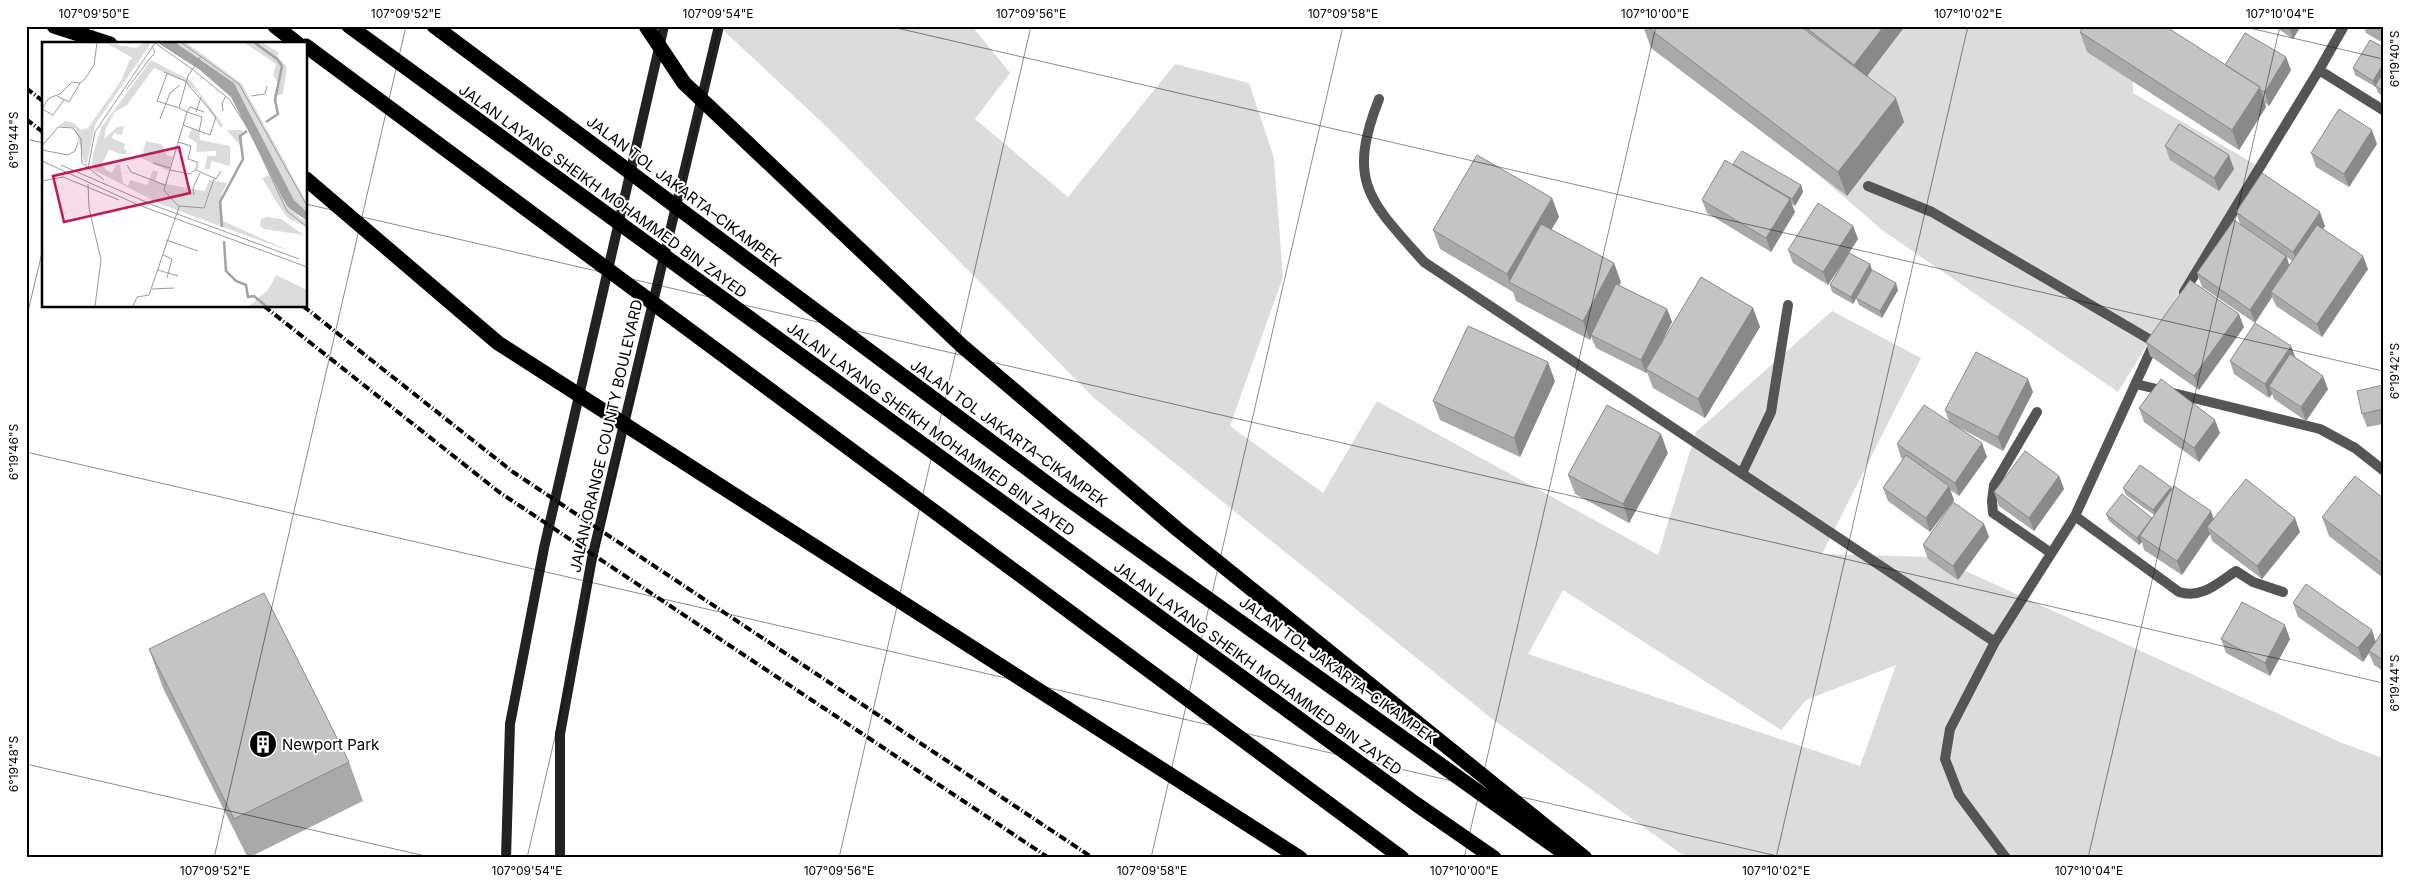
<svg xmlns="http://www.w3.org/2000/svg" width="2409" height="884" font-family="Inter,sans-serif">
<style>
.green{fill:#dcdcdc;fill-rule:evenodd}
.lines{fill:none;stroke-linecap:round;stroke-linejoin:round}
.minor{stroke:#555;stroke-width:10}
.secondary{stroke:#222;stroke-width:10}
.motorway{stroke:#000;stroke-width:15}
.rail{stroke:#000;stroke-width:4;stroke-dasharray:8 2.5 1 2.5;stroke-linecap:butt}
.wall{fill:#a9a9a9;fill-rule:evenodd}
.shaded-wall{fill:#898989}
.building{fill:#c4c4c4;stroke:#898989}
.ticks{fill:none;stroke:#000;stroke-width:1;stroke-opacity:0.45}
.labels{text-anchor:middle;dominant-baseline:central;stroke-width:4;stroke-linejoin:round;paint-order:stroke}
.street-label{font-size:15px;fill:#000;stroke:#fff}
.poi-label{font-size:15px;fill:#000;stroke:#fff;text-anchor:start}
.inset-river{fill:none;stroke:#a3a3a3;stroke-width:2.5}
.inset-road{fill:none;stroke:#999;stroke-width:1}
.view{fill:#c2185b;fill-opacity:0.15;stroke:#c2185b;stroke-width:2.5}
.inset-edge{fill:none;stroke:#000;stroke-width:2.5}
.neatline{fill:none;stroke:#000;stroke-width:2}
.ticks-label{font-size:12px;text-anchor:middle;fill:#000}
</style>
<rect width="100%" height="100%" fill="#fff"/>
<path class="green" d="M725 26H972L1010 73 975 119 1068 197 1175 64 1249 83 1274 158 1283 277 1230 426 1323 493 1377 401 1658 555 1696 432 1832 311 1921 358 1822 554 1935 557 2342 743 2383 758V858H1687L1491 718 1094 398 826 126 724 31ZM1563 590 1781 730 1806 700 1896 665 1860 766 1528 654Z
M1681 26H2133V93L2258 166 2118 392 1882 230 1670 46Z"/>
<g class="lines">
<path class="minor" d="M2319 70 2383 110
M1379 99C1346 183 1370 201 1424 262L1995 642
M1868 186 1932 212 2154 342
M2184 292 2319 70 2344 26
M2136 384 2320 429 2355 448 2383 470
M2037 412 1994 485 1992 501 1993 513 2051 553
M1742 473 1771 412 1788 305
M2075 516 2179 592C2202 599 2218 583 2236 571L2253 582 2283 592
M2006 858 1959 795 1945 759 1950 729 1995 642 2075 516 2155 341"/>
<path class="secondary" d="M506 858 510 724 544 548 664 26
M560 858V734L592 558 719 26"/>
<path class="motorway" d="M54 26 110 44
M275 26 298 44
M349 26 1416 804 1494 858
M434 26 1060 493 1571 858
M646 26 684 83 962 346 1177 529 1585 858
M306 46 1402 858
M306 179 498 343 1300 858"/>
<path class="rail" d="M26 88 44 102
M26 119 44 133
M264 306 499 492 1049 858
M303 306 513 472 1093 858"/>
</g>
<path class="wall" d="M1643 26H1905L1867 76 1904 122 1847 196 1651 48Z
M2274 26H2301L2293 39Z
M2364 26H2383V43L2366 33Z
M2080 32 2225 65 2291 70 2269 106 2265 103 2266 107 2239 150 2087 52Z
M2383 47V96L2378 93 2376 87 2355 75 2353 68Z
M2377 144 2349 187 2316 167 2311 153Z
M2165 146 2234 169 2219 191 2170 160Z
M1733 164 1801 185 1803 192 1795 206 1791 203 1795 212 1771 252 1707 213 1702 200 1734 165Z
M1552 198 1559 217 1551 229 1621 282 1619 285 1667 309 1672 322 1661 343 1753 308 1760 327 1705 418 1653 388 1647 372 1646 373 1596 348 1591 337 1590 340 1516 301 1513 292 1440 249 1433 230Z
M2236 212 2325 226 2323 229 2368 269 2322 337 2276 306 2272 297 2255 323 2202 287 2197 273 2240 224ZM2287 257 2292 261 2289 265Z
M1853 226 1858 239 1849 253 1870 264 1872 270 1898 290 1882 318 1859 305 1856 298 1853 304 1832 292 1830 285 1842 263 1828 285 1793 263 1788 250Z
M2244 327 2199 390 2150 356 2146 342Z
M2291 346 2295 358 2328 389 2306 421 2274 399 2272 394 2269 398 2234 374 2230 361Z
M1555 381 1520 457 1440 420 1433 401Z
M2383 385V424L2367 427 2362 414Z
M2033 392 2003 451 1960 428 1987 457 1959 496 1950 490 1954 500 1930 532 1888 501 1883 488 1903 459 1901 458 1897 444 1949 421 1945 410Z
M2139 408 2220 433 2199 462 2144 422Z
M1668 453 1629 523 1575 494 1568 475Z
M2059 476 2064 489 2034 531 1999 506 1994 492Z
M2123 488 2172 489 2214 519 2300 532 2262 579 2212 541 2210 534 2182 575 2144 550 2142 542 2139 545 2109 521 2106 514 2152 518 2154 515 2126 495Z
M2383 498V578L2329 536 2322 517Z
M1984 524 1989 537 1958 580 1928 559 1923 545Z
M2293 603 2376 641 2383 631V671L2374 665 2369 653 2363 662 2298 617Z
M2221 639H2290L2270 676 2226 653Z
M149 649 349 762 363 801 248 858 163 688Z"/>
<path class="shaded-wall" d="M1884 26H1905L1861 84 1854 65Z
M2289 26H2301L2293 39Z
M2286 57 2291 70 2269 106 2265 92Z
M2383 64V75L2375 86V88L2373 81Z
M2260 87 2266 107 2239 150 2232 130Z
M1896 98 1904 122 1847 196 1838 172Z
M2372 130 2377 144 2349 187 2344 174Z
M2229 155 2234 169 2219 191 2214 178Z
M1801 185 1803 192 1795 206 1792 199Z
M1552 198 1559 217 1518 286 1510 282 1507 274Z
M1790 199 1795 212 1771 252 1766 238Z
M2320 212 2325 226 2298 265 2293 252Z
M1853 226 1858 239 1828 285 1823 272Z
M2286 256 2291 270 2271 292 2272 297 2255 323 2250 310Z
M2363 256 2368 269 2322 337 2317 324Z
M1614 263 1621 282 1592 336 1591 335V337L1590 340 1583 321Z
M1870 264 1872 271 1853 304 1851 297Z
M1896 283 1898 290 1882 318 1880 311Z
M1753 308 1760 327 1705 418 1698 399Z
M1667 309 1672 322 1648 370 1646 369 1647 372 1646 373 1641 360Z
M2239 314 2244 327 2199 390 2194 376Z
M2291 346 2296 359 2269 386 2272 394 2269 398 2265 384Z
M1548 362 1555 381 1520 457 1514 438Z
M2323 376 2328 389 2306 421 2301 407Z
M2028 379 2033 392 2003 451 1998 437Z
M2215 420 2220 433 2199 462 2194 448Z
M1661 434 1668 453 1629 523 1623 504Z
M1982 443 1987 457 1959 496 1955 483Z
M2059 476 2064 489 2034 531 2029 518Z
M1949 486 1954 500 1930 532 1926 518Z
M2171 487 2173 493 2156 517 2153 510Z
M2211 511 2216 525 2207 527 2210 534 2182 575 2177 561Z
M2152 518 2140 536 2142 542 2139 545 2137 538Z
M2295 518 2300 532 2262 579 2257 566Z
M1984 524 1989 537 1958 580 1953 566Z
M2285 625 2290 639 2270 676 2265 663Z
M2372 630 2376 643 2369 651V653L2363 662 2358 648Z"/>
<path class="building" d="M1646 26H1800L1896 98 1838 172Z
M1804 26H1884L1854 65Z
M2084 26H2165L2260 87 2232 130 2080 32Z
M2373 26H2383V32Z
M2245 33 2286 57 2265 92 2260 90V87L2225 65Z
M2370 40 2383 47V64L2373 81 2353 68Z
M2383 73V90L2375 86Z
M2339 109 2372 130 2344 174 2311 153Z
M2179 124 2229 155 2214 178 2165 146Z
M1742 151 1801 185 1792 199 1733 164Z
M1477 155 1552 198 1507 274 1433 230Z
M1725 160 1790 199 1766 238 1702 200Z
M2262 173 2320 212 2293 252 2236 212Z
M1818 203 1853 226 1823 272 1788 250Z
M2234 220 2286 256 2250 310 2197 273Z
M1541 224 1614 263 1583 321 1509 282Z
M2317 225 2363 256 2317 324 2271 292Z
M1849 253 1870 264 1851 297 1830 285Z
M1872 270 1896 283 1880 311 1856 298Z
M1701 277 1753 308 1698 399 1646 369Z
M2190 280 2239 314 2194 376 2146 342Z
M1616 284 1667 309 1641 360 1591 335Z
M2255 323 2291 346 2265 384 2230 361Z
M1468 326 1548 362 1514 438 1433 401Z
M1976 352 2028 379 1998 437 1945 410Z
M2290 354 2323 376 2301 407 2269 386Z
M2161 379 2215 420 2194 448 2139 408Z
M2383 385V409L2362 414 2357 391Z
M1607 405 1661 434 1623 504 1568 475Z
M1924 405 1982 443 1955 483 1897 444Z
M2025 451 2059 476 2029 518 1994 492Z
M1906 455 1949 486 1926 518 1883 488Z
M2140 465 2171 487 2153 510 2123 488Z
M2355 476 2383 498V564L2322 517Z
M2246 479 2295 518 2257 566 2207 527Z
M2174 486 2211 511 2177 561 2140 536Z
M2122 494 2152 518 2137 538 2106 514Z
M1953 502 1984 524 1953 566 1923 545Z
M2306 584 2372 630 2358 648 2293 603Z
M264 593 349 762 234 819 149 649Z
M2242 602 2285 625 2265 663 2221 639Z
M2383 631V660L2369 651Z"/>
<path class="ticks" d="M888 26 2383 371M2241 26 2383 59M90 44 94 26M26 139 44 143M306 204 2383 683M26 320 44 244M26 452 1786 858M26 764 434 858M214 858 406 26M527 858 719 26M839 858 1031 26M1151 858 1343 26M1464 858 1656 26M1776 858 1968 26M2088 858 2280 26"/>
<defs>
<g id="building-disc" transform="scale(1.4375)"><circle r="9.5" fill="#000" stroke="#fff"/><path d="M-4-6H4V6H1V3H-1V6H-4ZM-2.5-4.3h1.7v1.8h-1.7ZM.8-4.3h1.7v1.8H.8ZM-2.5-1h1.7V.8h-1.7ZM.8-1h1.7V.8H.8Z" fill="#fff"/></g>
</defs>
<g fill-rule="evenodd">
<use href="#building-disc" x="263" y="744"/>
</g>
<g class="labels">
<g class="street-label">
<text transform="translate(603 191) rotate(36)">JALAN LAYANG SHEIKH MOHAMMED BIN ZAYED</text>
<text transform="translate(684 191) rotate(37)">JALAN TOL JAKARTA–CIKAMPEK</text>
<text transform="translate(931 429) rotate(36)">JALAN LAYANG SHEIKH MOHAMMED BIN ZAYED</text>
<text transform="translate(1009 433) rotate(36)">JALAN TOL JAKARTA–CIKAMPEK</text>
<text transform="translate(606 436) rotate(-77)">JALAN ORANGE COUNTY BOULEVARD</text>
<text transform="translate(1258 668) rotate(36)">JALAN LAYANG SHEIKH MOHAMMED BIN ZAYED</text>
<text transform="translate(1338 670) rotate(36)">JALAN TOL JAKARTA–CIKAMPEK</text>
</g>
<g class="poi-label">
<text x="282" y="744">Newport Park</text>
</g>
</g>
<g transform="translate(42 42)">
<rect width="265" height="265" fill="#fff"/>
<path d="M64 1 94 6 101 1H109L53 83 44 126 33 86 16 84 24 79 32 81 39 88 46 86 80 37 87 19 91 16ZM134 1H145L200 42 265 161V170L252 158 192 41ZM203 1H221L237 11 235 14 245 25 241 52 232 54 236 41 231 33 234 22ZM109 18 149 39 181 83 179 86 156 51 144 40 112 26 85 63 73 70 64 86 62 97 75 85 82 84 80 93 72 91 70 96 83 102 82 106 85 109 83 113 67 108 60 122 64 128 70 131 74 123H78L81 141 86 144 88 138 105 143 111 128 116 130 113 140 163 149 167 138 185 141 179 154 181 179 250 210 118 162 50 127 51 112 59 86ZM150 87 157 89 158 98 188 104V124L169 119 168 127H163L165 114H174V109L154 110 155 101 146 95ZM185 88H200V106ZM104 99 121 103 124 113 131 115 127 129 99 116ZM230 132 258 176 265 179V185L246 176 237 164 220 136ZM225 175 239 177 262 193 222 187 218 184 219 177ZM234 233 265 248 264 264H207L226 248Z" fill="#dcdcdc"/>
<path d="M116 1H134L192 41 252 158 265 170V179L246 165 240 155 189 55 158 28Z" fill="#a3a3a3"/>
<path class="inset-river" d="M213 1 235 17 240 24 233 58 236 72 224 80M180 185 178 160 201 117 198 94 205 89M182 199 184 229 194 239 204 243 206 255 212 254 224 264"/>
<path class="inset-road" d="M113 1 150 27M140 1 197 42 265 164M150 27 187 57 207 88 245 169 265 185M122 30 143 39 174 75 168 93 141 83M125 32 115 59 137 66M84 48 113 10 110 4M15 54 27 60 38 41M209 54 223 52 225 44M0 67 7 56 18 52 30 40 38 41 43 37 52 23 55 1M0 67 11 73 22 58M181 69 180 61 184 54M145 70 160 75 157 90M145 70 148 65 162 70M154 70 159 55M118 77 128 51 138 43M0 104 16 85 31 86 39 97 40 121 62 138M0 108 26 113 33 109 36 100M0 119 94 162 265 225M111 121 128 126M19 123 111 163 257 217M85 123 89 130 123 143M46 126 53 90 113 1M128 128 148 132 155 126V120L146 117 149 104 136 100M154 128 174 137 179 129M0 139 21 135 77 158M46 142 47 166 59 218 53 264M152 153 151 146 158 131M137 164 162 166 172 137M124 198 156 209M121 213 130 217 125 236M116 228 136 234M110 247 132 246M91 264 95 255 107 253 137 165 122 148 145 70 137 66 146 34 159 14"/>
<path class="view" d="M137 105 148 151 22 180 11 134Z"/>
<rect width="265" height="265" class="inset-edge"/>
</g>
<rect width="2409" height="884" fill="none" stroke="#ffffff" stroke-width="55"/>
<rect x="28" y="28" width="2354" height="828" class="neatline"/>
<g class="ticks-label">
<text x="94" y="18">107°09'50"E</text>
<text x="406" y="18">107°09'52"E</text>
<text x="718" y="18">107°09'54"E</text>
<text x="1031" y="18">107°09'56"E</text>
<text x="1343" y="18">107°09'58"E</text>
<text x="1655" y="18">107°10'00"E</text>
<text x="1968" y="18">107°10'02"E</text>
<text x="2280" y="18">107°10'04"E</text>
<text transform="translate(2395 59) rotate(-90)" y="4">6°19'40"S</text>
<text transform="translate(14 140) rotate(-90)" y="4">6°19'44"S</text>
<text transform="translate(2395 371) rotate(-90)" y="4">6°19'42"S</text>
<text transform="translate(14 452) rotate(-90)" y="4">6°19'46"S</text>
<text transform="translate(2395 683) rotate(-90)" y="4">6°19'44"S</text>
<text transform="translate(14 764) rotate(-90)" y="4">6°19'48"S</text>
<text x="215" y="875">107°09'52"E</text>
<text x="527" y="875">107°09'54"E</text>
<text x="839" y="875">107°09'56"E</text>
<text x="1152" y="875">107°09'58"E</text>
<text x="1464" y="875">107°10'00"E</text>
<text x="1776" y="875">107°10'02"E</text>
<text x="2089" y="875">107°10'04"E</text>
</g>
</svg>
